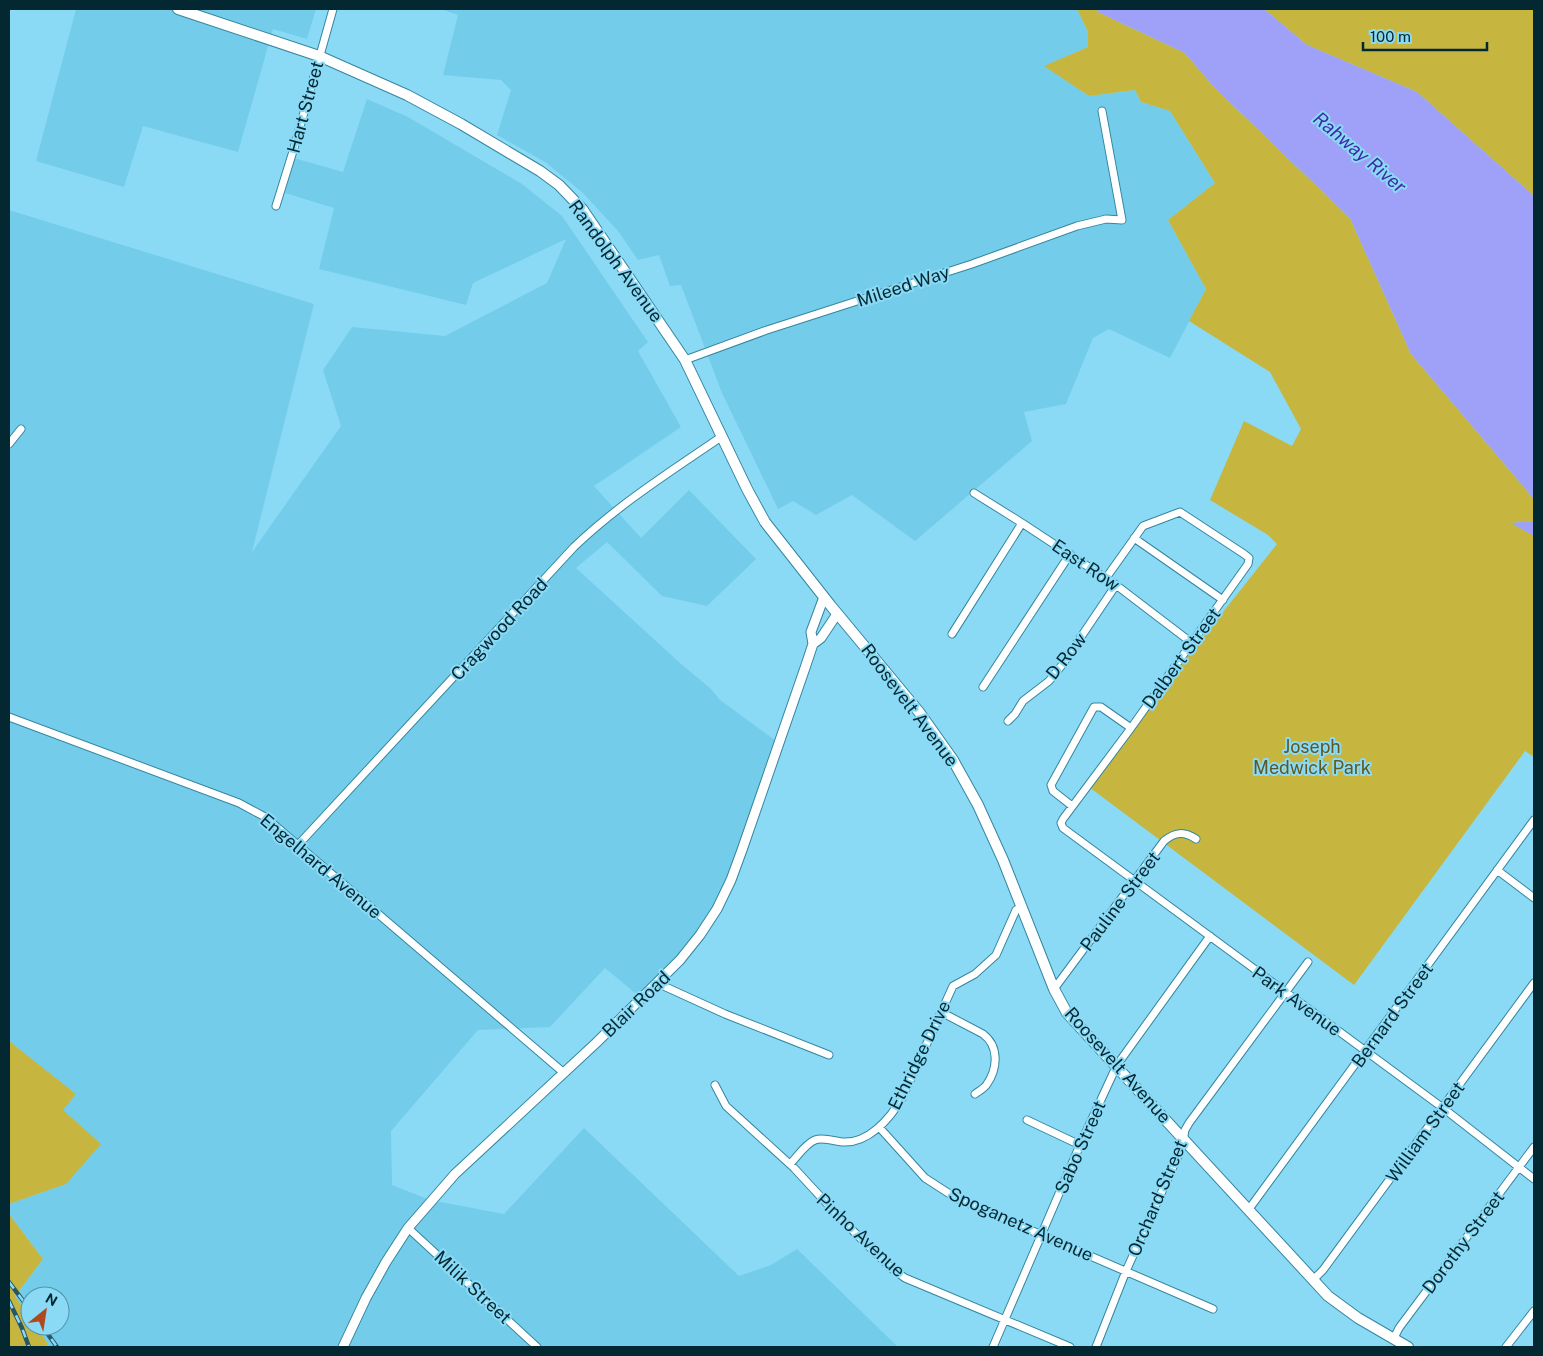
<svg xmlns="http://www.w3.org/2000/svg" width="1543" height="1356" font-family="'Public Sans',sans-serif">
<style>
.built{fill:#73cdea}
.green{fill:#c6b63f}
.water{fill:#9ea1f7}
.lines{fill:none;stroke-linecap:round;stroke-linejoin:round}
.minor-casing{stroke:#34869f;stroke-width:9}
.tertiary-casing{stroke:#34869f;stroke-width:11}
.secondary-casing{stroke:#34869f;stroke-width:12}
.minor{stroke:#fff;stroke-width:7}
.tertiary{stroke:#fff;stroke-width:9}
.secondary{stroke:#fff;stroke-width:10}
.rail-casing{stroke:#275766;stroke-width:4.5}
.rail{stroke:#8adaf6;stroke-width:2.5;stroke-dasharray:8;stroke-linecap:butt}
.labels{text-anchor:middle;dominant-baseline:central;stroke-width:4;stroke-linejoin:round;paint-order:stroke}
.street-label{font-size:18px;fill:#042832;stroke:#8adaf6}
.park-label{font-size:18px;fill:#5f5822;stroke:#8adaf6}
.water-label{font-size:19px;font-style:italic;fill:#3f2ba6;stroke:#8adaf6}
</style>
<rect width="100%" height="100%" fill="#8adaf6"/>
<path class="built" d="M76 9H316L307 39 273 29 238 152 143 126 124 187 36 161Z
M441 9H1077L1088 32V47L1045 66 1089 96 1135 90 1141 102 1170 111 1215 183 1168 220 1206 289 1170 358 1109 329 1093 338 1066 404 1024 412 1032 441 915 541 852 495 816 515 793 501 778 509 722 393 681 285 670 286 659 255 638 260 618 231 583 193 545 162 497 135 511 90 501 80 443 75 458 15Z
M367 99 408 117 522 184 562 216 648 342 638 351 681 427 594 486 641 538 689 490 756 559 707 606 662 596 607 542 576 568 680 663 711 689 720 700 780 744 710 923 641 998 605 968 550 1027 478 1030 391 1131 392 1185 430 1200 504 1214 584 1128 739 1276 771 1265 797 1249 898 1347H47L48 1344 36 1326H60V1296H30V1318L15 1296 43 1259 9 1214V1204L66 1184 63 1109 75 1094 9 1041V210L314 304 252 552 341 426 323 370 352 327 445 336 547 283 566 239 473 283 466 305 319 269 334 208 285 193 294 158 343 172Z"/>
<path class="green" d="M1077 9H1096L1098 12 1185 53 1214 87 1350 218 1411 354 1534 499V521L1512 523 1534 536V757L1525 751 1354 985 1089 787 1131 728 1277 544 1268 535 1210 500 1244 421 1292 446 1301 429 1270 372 1189 321 1206 289 1168 220 1215 183 1170 111 1141 102 1135 90 1089 96 1044 66 1088 47V32Z
M1264 9H1534V196L1417 92 1307 45Z
M9 1041 76 1094 63 1110 101 1144 66 1184 9 1204Z
M9 1214 43 1259 15 1296 30 1318V1326H36L48 1344 47 1347H9Z"/>
<path class="water" d="M1096 9H1264L1307 45 1417 92 1534 196V499L1411 354 1350 218 1214 87 1185 53 1098 12Z
M1534 521V536L1511 523Z"/>
<g class="lines">
<g class="minor-casing">
<path id="minor" d="M276 206 294 148 333 9
M685 360 767 330 972 264 1077 226 1106 219 1122 220 1102 111
M9 444 21 429
M974 493 1022 523 1116 585 1192 643
M1134 538 1223 600
M1106 578 1143 526 1180 512 1244 554 1249 558 1248 564 1131 728 1063 819 1061 823 1063 828 1443 1108 1534 1179
M952 634 1022 523
M983 687 1070 554
M9 717 239 803 265 817 564 1073
M1008 721 1015 714 1023 701 1049 681 1062 665 1116 585
M1072 806 1053 791 1051 785 1094 707H1101L1131 728
M298 845 574 547C619 504 670 472 721 437
M1497 870 1534 898
M657 983 725 1014 829 1055
M1054 989 1164 841C1175 832 1184 831 1196 839
M941 1012 983 1034C999 1046 998 1068 987 1084 985 1088 979 1091 975 1094
M715 1085 726 1106 794 1168 844 1222 891 1268 905 1278 1070 1347
M1027 1120 1080 1145
M879 1127 925 1178 956 1198 1213 1309
M790 1164C798 1156 805 1144 815 1140 823 1137 834 1141 842 1142 868 1144 890 1119 902 1098L953 986 975 974 996 955 1016 910 1022 907
M1249 1209 1534 820
M408 1228 537 1347
M1313 1280 1323 1270 1534 983
M1394 1338 1399 1328 1534 1147
M993 1347 1080 1145 1117 1065 1210 936
M1096 1347 1126 1271 1182 1147 1185 1130 1189 1123 1308 962
M1506 1347 1534 1311"/>
</g>
<g class="tertiary-casing">
<path id="tertiary" d="M813 644 821 638 837 614
M343 1347 366 1298 386 1262 408 1228 455 1174 596 1043 680 960 700 935 717 909 731 880 742 850 806 665 813 644 811 632 824 597"/>
</g>
<g class="secondary-casing">
<path id="secondary" d="M178 9 319 56 407 95 461 124 540 171 559 185 583 210 685 360 747 489 765 522 831 606 919 712 953 760 978 805 1003 860 1054 989 1067 1013 1328 1296 1358 1318 1408 1347"/>
</g>
<use href="#minor" class="minor"/>
<use href="#tertiary" class="tertiary"/>
<use href="#secondary" class="secondary"/>
<g class="rail-casing">
<path id="rail" d="M9 1282 30 1310
M9 1301 22 1328 29 1347
M42 1326 57 1347"/>
</g>
<use href="#rail" class="rail"/>
</g>
<g class="labels">
<g class="street-label">
<text transform="translate(305 107) rotate(-75)">Hart Street</text>
<text transform="translate(616 261) rotate(54)">Randolph Avenue</text>
<text transform="translate(903 286) rotate(-18)">Mileed Way</text>
<text transform="translate(1086 565) rotate(34)">East Row</text>
<text transform="translate(499 629) rotate(-47)">Cragwood Road</text>
<text transform="translate(1066 656) rotate(-52)">D Row</text>
<text transform="translate(1181 658) rotate(-54)">Dalbert Street</text>
<text transform="translate(910 705) rotate(53)">Roosevelt Avenue</text>
<text transform="translate(321 866) rotate(40)">Engelhard Avenue</text>
<text transform="translate(1120 901) rotate(-53)">Pauline Street</text>
<text transform="translate(1297 1001) rotate(36)">Park Avenue</text>
<text transform="translate(636 1004) rotate(-44)">Blair Road</text>
<text transform="translate(1392 1015) rotate(-54)">Bernard Street</text>
<text transform="translate(919 1055) rotate(-64)">Ethridge Drive</text>
<text transform="translate(1118 1065) rotate(48)">Roosevelt Avenue</text>
<text transform="translate(1425 1132) rotate(-54)">William Street</text>
<text transform="translate(1080 1147) rotate(-66)">Sabo Street</text>
<text transform="translate(1157 1198) rotate(-67)">Orchard Street</text>
<text transform="translate(1021 1224) rotate(24)">Spoganetz Avenue</text>
<text transform="translate(861 1235) rotate(43)">Pinho Avenue</text>
<text transform="translate(1463 1242) rotate(-53)">Dorothy Street</text>
<text transform="translate(473 1287) rotate(43)">Milik Street</text>
</g>
<g class="park-label">
<text x="1312" y="746">Joseph<tspan x="1312" dy="21">Medwick Park</tspan></text>
</g>
<g class="water-label">
<text transform="translate(1360 152) rotate(40)">Rahway River</text>
</g>
</g>
<rect width="1543" height="1356" fill="none" stroke="#042832" stroke-width="20"/>
<g transform="translate(45 1311) rotate(30)"><circle r="24" fill="#8adaf6" stroke="#5493a8"/>
<path d="M0-4L9 19L0 12L-9 19Z" fill="#b04a1e"/>
<text y="-8" font-size="14" font-weight="bold" text-anchor="middle" fill="#042832">N</text>
</g>
<path d="M1363 42v8h124v-8" fill="none" stroke="#042832" stroke-width="2.5"/>
<text x="1370" y="42" font-size="15" fill="#042832" stroke="#8adaf6" stroke-width="4" paint-order="stroke">100 m</text>
</svg>
